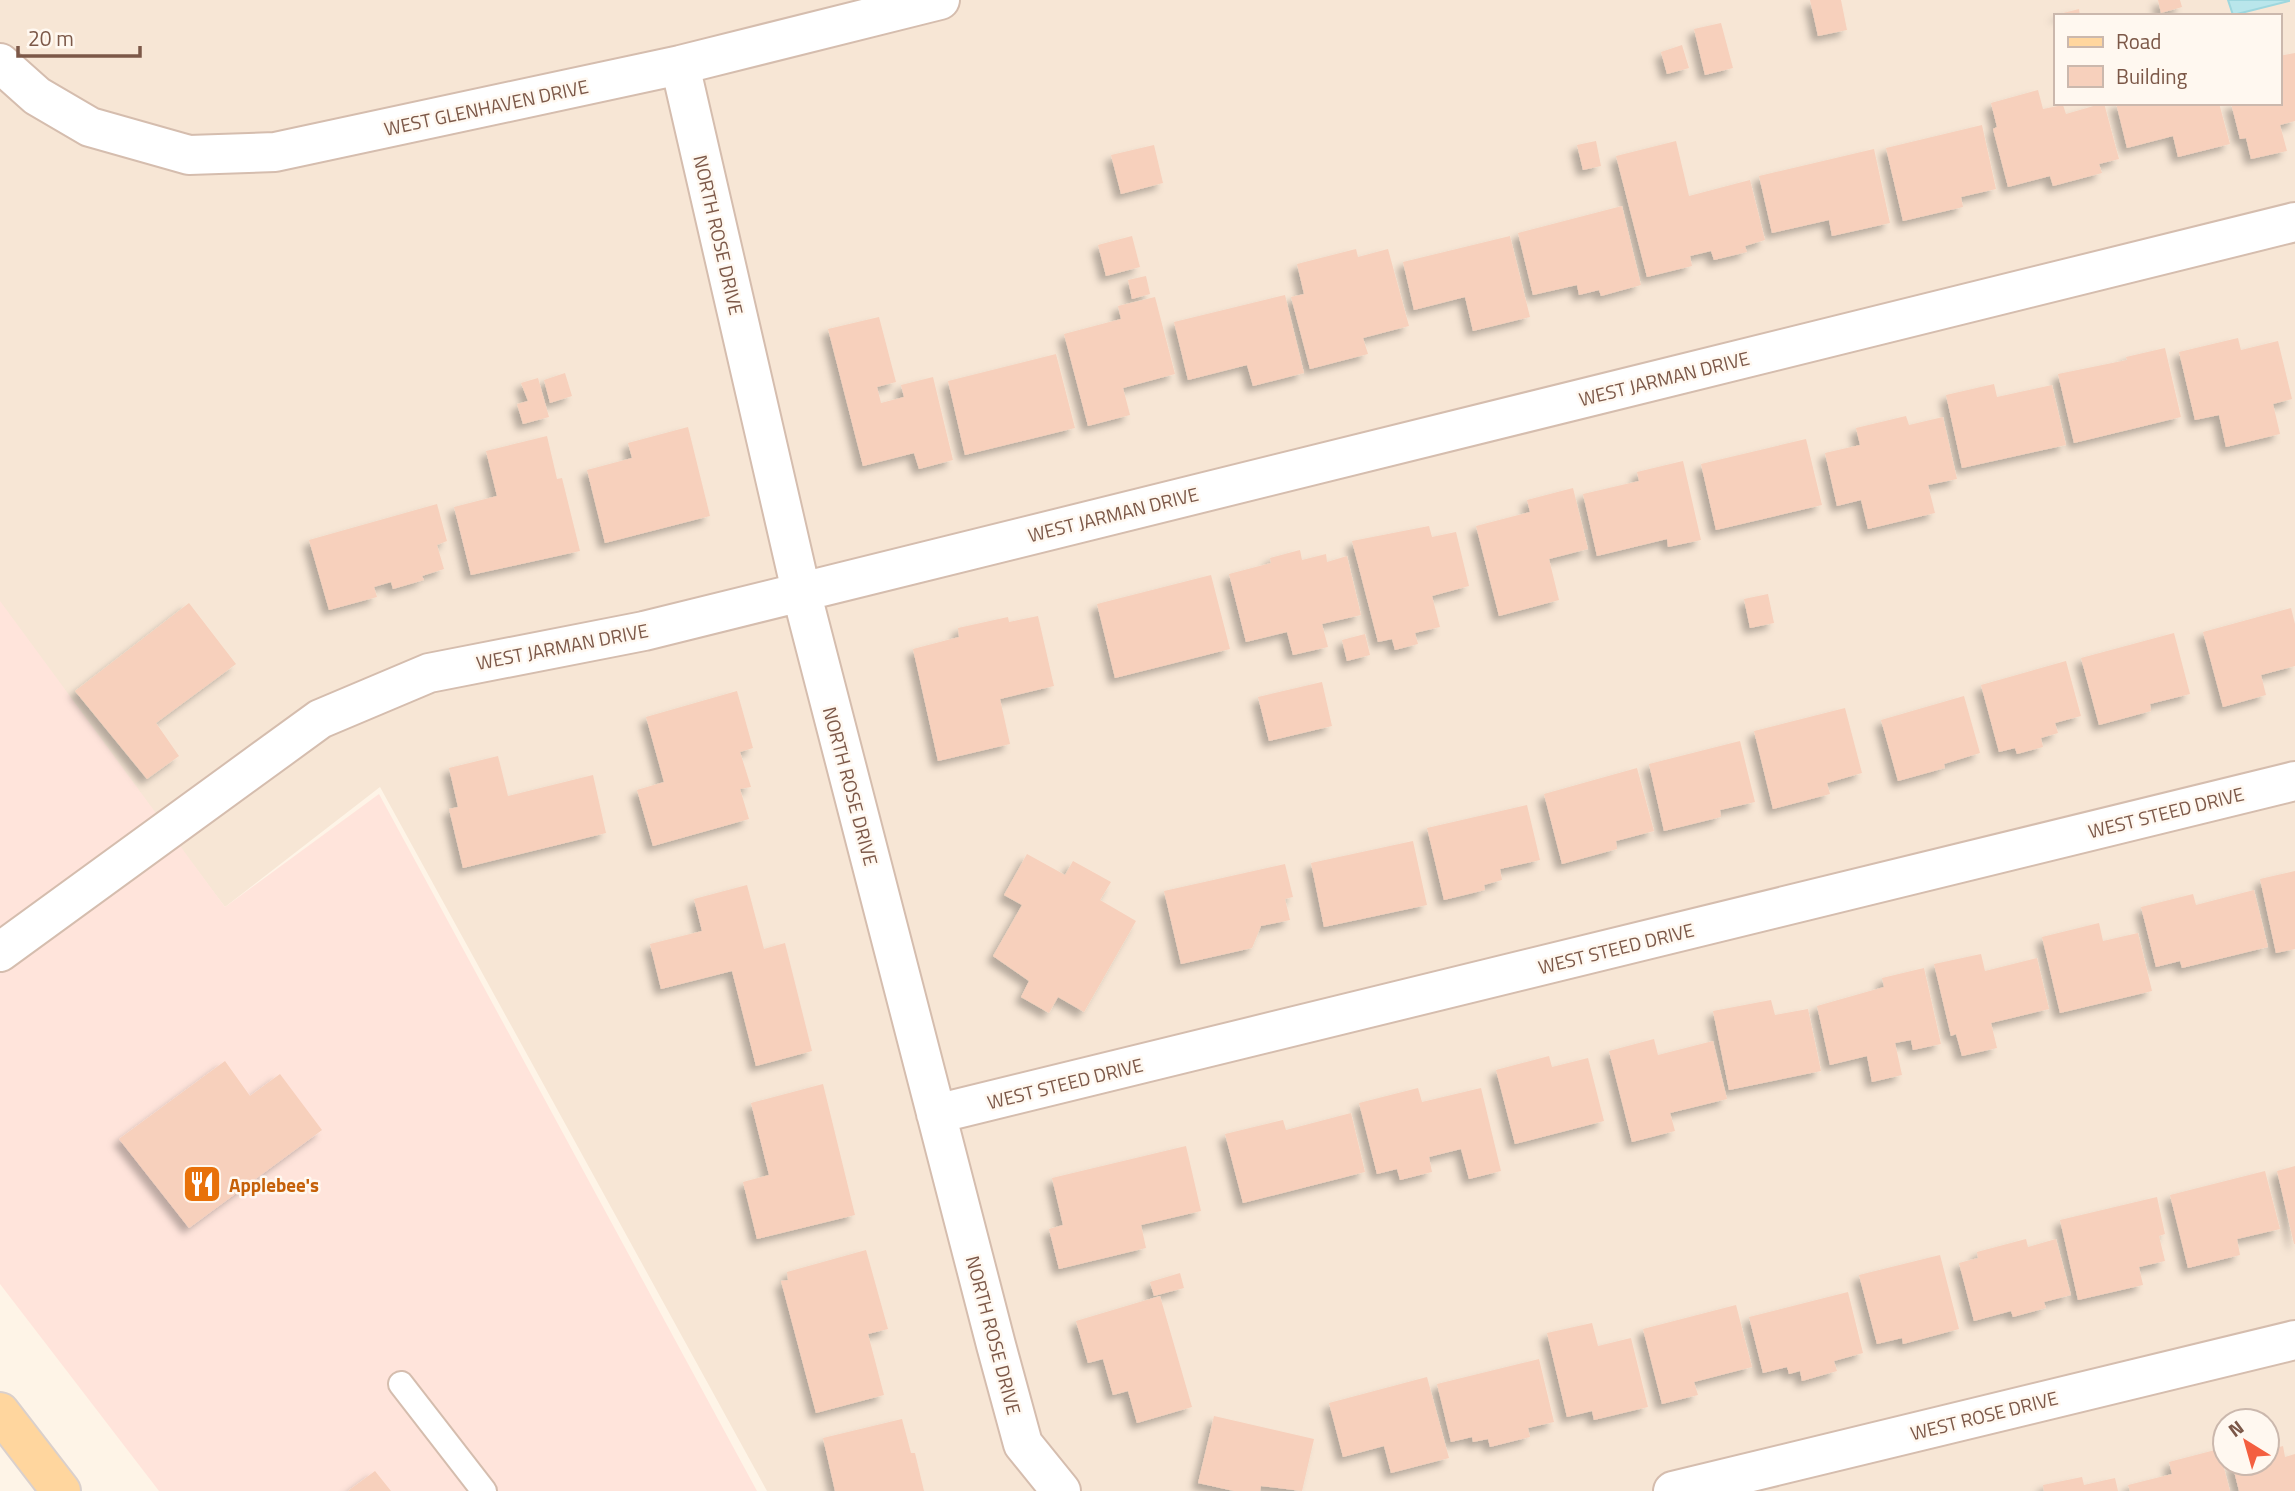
<svg xmlns="http://www.w3.org/2000/svg" width="2295" height="1491" font-family="'Titillium Web',sans-serif">
<style>
.residential{fill:#f7e6d5;fill-rule:evenodd}
.commercial{fill:#ffe4db}
.water{fill:#b9e6eb;stroke:#9ed7de;stroke-width:2}
.building{fill:#f7d0bc;filter:url(#shadow)}
.lines{fill:none;stroke-linecap:round;stroke-linejoin:round}
.service-casing{stroke:#d5bdae;stroke-width:28}
.minor-casing{stroke:#d5bdae;stroke-width:42}
.primary-casing{stroke:#dad0cc;stroke-width:42}
.service{stroke:#fff;stroke-width:24}
.minor{stroke:#fff;stroke-width:38}
.primary{stroke:#ffd69e;stroke-width:38}
.labels{text-anchor:middle;dominant-baseline:central;stroke-width:5;stroke-linejoin:round;paint-order:stroke}
.street-label{font-size:19px;fill:#7c5848;stroke:#fff8f0}
.food-label{font-size:19px;font-weight:bold;fill:#c56008;stroke:#fff8f0;text-anchor:start}
</style>
<defs>
<filter id="shadow"><feDropShadow dx="-6" dy="6" stdDeviation="3.5" flood-color="#0004"/></filter>
</defs>
<rect width="100%" height="100%" fill="#fef4e7"/>
<path class="residential" d="M0 0H2295V1491H767L380 787 225 907 0 610ZM2055 16H2279V103H2055ZM2225 1421H2267V1463H2225Z"/>
<path class="commercial" d="M0 601 225 907 379 794 757 1491H159L0 1284Z"/>
<path class="water" d="M2228 0H2289V1L2233 15Z"/>
<path class="building" d="M1810 0H1841L1847 30 1818 36Z
M2158 0H2180L2182 7 2161 13Z
M2079 9 2080 16H2055V15Z
M1721 23 1733 68 1705 75 1694 29Z
M1682 45 1689 68 1667 74 1661 52Z
M2295 53V121L2280 125 2287 151 2251 159 2246 138 2240 139 2231 103H2279V56Z
M2038 90 2043 109 2063 105 2066 114 2104 103 2119 159 2099 164 2102 173 2053 186 2050 176 2008 187 1993 129 1997 127 1991 103Z
M2116 103H2219L2230 144 2178 157 2173 136 2127 148Z
M1982 125 1996 189 1961 197 1963 207 1903 221 1886 148Z
M1596 141 1601 166 1583 170 1577 145Z
M1676 141 1689 196 1750 180 1765 240 1745 246 1747 252 1714 260 1711 251 1690 256 1692 266 1647 277 1616 156Z
M1154 145 1163 183 1121 194 1111 155Z
M1874 149 1890 223 1832 236 1829 220 1772 233 1759 176Z
M1622 206 1641 285 1601 296 1599 290 1579 295 1577 285 1533 295 1518 233Z
M1132 236 1140 267 1106 276 1098 245Z
M1510 236 1530 317 1473 331 1465 297 1414 310 1403 262Z
M1356 249 1358 257 1388 249 1409 326 1363 338 1368 354 1310 369 1291 297 1304 294 1297 264Z
M1146 276 1150 294 1132 299 1128 280Z
M1285 295 1304 373 1253 386 1247 365 1188 380 1174 322Z
M1155 297 1175 374 1123 388 1130 415 1088 426 1064 334 1121 319 1118 306Z
M879 317 896 382 877 387 881 403 904 397 901 385 933 377 953 460 919 469 914 453 863 466 828 329Z
M2238 338 2241 350 2278 341 2292 399 2273 404 2280 434 2226 447 2219 415 2195 420 2179 352Z
M2165 348 2181 417 2074 443 2058 374 2127 360 2126 357Z
M1056 354 1075 428 965 455 948 381Z
M565 373 572 396 550 403 544 380Z
M538 378 549 417 523 424 517 404 528 401 521 383Z
M1994 384 1997 397 2052 385 2066 445 1962 468 1946 395Z
M1906 416 1909 425 1943 417 1957 479 1928 485 1935 513 1868 529 1861 500 1837 506 1825 453 1860 445 1856 428Z
M688 427 710 516 605 543 587 470 632 458 628 443Z
M547 436 557 479 562 478 580 551 471 575 454 507 497 496 486 451Z
M1806 439 1822 505 1716 530 1701 464Z
M1683 461 1701 540 1668 547 1667 539 1597 556 1583 494 1639 481 1637 472Z
M1573 488 1588 549 1549 559 1559 600 1499 616 1476 526 1530 512 1527 500Z
M437 504 447 541 437 545 444 569 422 576 424 580 393 589 391 582 374 587 377 597 329 610 309 540Z
M1429 526 1432 537 1456 532 1469 586 1432 596 1440 627 1415 633 1418 644 1395 650 1392 639 1378 642 1352 541Z
M1300 550 1302 560 1326 554 1327 562 1347 556 1361 615 1322 624 1328 647 1293 655 1287 632 1246 642 1229 574 1271 563 1270 558Z
M1211 575 1230 649 1115 678 1097 604Z
M1768 594 1774 623 1750 628 1744 599Z
M189 603 236 664 156 723 179 756 147 779 75 691Z
M2291 608 2295 624V666L2261 675 2266 695 2223 707 2203 632Z
M1038 616 1054 686 1000 699 1010 744 938 761 913 649 959 637 958 628 1008 617 1009 622Z
M2174 633 2190 694 2150 704 2151 711 2099 725 2081 658Z
M1365 634 1370 655 1347 661 1342 640Z
M2066 661 2081 716 2055 723 2058 733 2041 738 2043 747 2017 754 2015 748 1999 752 1981 685Z
M1322 682 1332 726 1269 741 1258 697Z
M737 691 753 748 740 752 751 787 740 789 749 819 653 846 637 790 664 782 646 717Z
M1964 696 1980 753 1944 764 1945 768 1898 781 1881 720Z
M1845 708 1862 773 1827 783 1830 794 1773 809 1754 731Z
M1740 741 1755 802 1720 810 1721 817 1664 831 1649 764Z
M498 756 508 796 593 775 606 833 463 868 449 809 458 807 449 768Z
M1637 768 1654 831 1616 841 1617 849 1562 864 1544 794Z
M1527 805 1540 860 1500 869 1502 880 1484 885 1485 890 1444 900 1427 828Z
M1413 841 1427 905 1324 927 1311 863Z
M1027 854 1065 875 1073 861 1111 882 1100 900 1136 921 1084 1012 1058 997 1049 1013 1021 997 1029 981 993 956 1022 905 1004 895Z
M1285 864 1293 897 1285 899 1290 920 1261 926 1252 948 1181 964 1164 891Z
M2295 871V949L2276 953 2260 879Z
M747 885 764 949 785 943 812 1051 756 1066 732 971 661 989 650 944 702 931 694 899Z
M2254 890 2268 947 2182 968 2180 961 2156 967 2141 907 2193 894 2196 905Z
M2099 923 2103 941 2138 933 2152 991 2060 1013 2042 937Z
M1981 954 1985 971 2037 958 2049 1009 1991 1023 1997 1048 1962 1056 1956 1034 1951 1036 1934 964Z
M1924 968 1941 1044 1913 1050 1911 1040 1895 1043 1902 1075 1872 1082 1867 1056 1830 1065 1817 1006 1884 987 1882 978Z
M1771 1000 1775 1015 1808 1009 1821 1071 1729 1090 1713 1011Z
M1654 1039 1658 1055 1713 1041 1727 1099 1670 1113 1675 1131 1632 1142 1609 1051Z
M1549 1056 1552 1067 1588 1058 1604 1121 1515 1144 1496 1070Z
M225 1061 250 1096 280 1074 322 1130 189 1228 119 1139Z
M823 1084 855 1215 757 1239 743 1182 769 1175 751 1103Z
M1418 1088 1422 1102 1481 1088 1501 1171 1469 1179 1461 1149 1429 1157 1432 1172 1400 1180 1397 1169 1377 1174 1359 1103Z
M1351 1113 1365 1172 1243 1203 1225 1134 1283 1120 1286 1130Z
M1186 1146 1201 1211 1141 1225 1146 1248 1059 1269 1049 1229 1063 1225 1052 1178Z
M2295 1166V1244H2294L2277 1171Z
M2265 1171 2280 1229 2237 1239 2240 1255 2188 1268 2170 1195Z
M2157 1197 2165 1234 2159 1236 2165 1261 2139 1267 2143 1285 2078 1300 2060 1220Z
M2026 1239 2028 1247 2056 1239 2071 1295 2044 1302 2046 1308 2013 1317 2011 1311 1974 1321 1959 1263 1978 1258 1977 1252Z
M866 1250 888 1329 868 1334 884 1395 816 1413 781 1281 788 1280 787 1272Z
M1940 1255 1959 1329 1903 1344 1902 1338 1877 1344 1859 1275Z
M1180 1273 1184 1288 1154 1296 1150 1282Z
M1848 1292 1863 1353 1834 1361 1837 1371 1802 1381 1800 1371 1789 1374 1787 1367 1763 1373 1749 1317Z
M1160 1296 1192 1407 1137 1423 1128 1391 1113 1395 1103 1359 1088 1363 1076 1321Z
M1736 1305 1752 1367 1694 1382 1698 1395 1662 1404 1643 1329Z
M1592 1323 1598 1346 1631 1338 1648 1407 1594 1420 1592 1411 1567 1417 1547 1333Z
M1539 1359 1554 1422 1528 1428 1530 1437 1490 1447 1488 1439 1473 1442 1472 1437 1451 1442 1437 1384Z
M1427 1377 1449 1458 1391 1473 1384 1446 1343 1457 1329 1403Z
M1214 1416 1314 1439 1302 1491 1261 1486 1260 1491H1234L1198 1483Z
M902 1419 911 1453H915L924 1491H835L823 1438Z
M2267 1438H2269L2272 1449 2283 1446 2285 1457 2295 1454V1491H2239L2232 1463H2267Z
M2219 1449 2230 1491H2130L2128 1485 2172 1474 2169 1462Z
M375 1471 391 1491H348Z
M2082 1477 2084 1485 2115 1478 2118 1491H2044L2043 1485Z"/>
<g class="lines">
<g class="service-casing">
<path id="service" d="M401 1384 484 1491"/>
</g>
<g class="minor-casing">
<path id="minor" d="M0 63 37 96 90 127 189 155 275 152 680 65 940 0
M680 65 801 591 996 1345 1023 1444 1061 1491
M0 952 320 719 429 673 644 631 2295 222
M936 1114 2295 781
M1673 1491 2295 1340"/>
</g>
<g class="primary-casing">
<path id="primary" d="M0 1412 61 1491"/>
</g>
<use href="#service" class="service"/>
<use href="#minor" class="minor"/>
<use href="#primary" class="primary"/>
</g>
<defs>
<g id="restaurant-square" transform="scale(2.0125)"><rect x="-9" y="-9" width="18" height="18" rx="4" fill="#e8710a" stroke="#fff8f0"/><path d="M-5-6h1v4h1v-4h1v4h1v-4h1v5L-1.5 .5V6h-2V.5L-5-1ZM5-6V6H3V1.5H1.5Q1.5-4 5-6Z" fill="#fff"/></g>
</defs>
<g fill-rule="evenodd">
<use href="#restaurant-square" x="202" y="1184"/>
</g>
<g class="labels">
<g class="street-label">
<text transform="translate(486 107) rotate(-12)">WEST GLENHAVEN DRIVE</text>
<text transform="translate(719 235) rotate(77)">NORTH ROSE DRIVE</text>
<text transform="translate(1664 378) rotate(-14)">WEST JARMAN DRIVE</text>
<text transform="translate(1113 514) rotate(-14)">WEST JARMAN DRIVE</text>
<text transform="translate(562 646) rotate(-11)">WEST JARMAN DRIVE</text>
<text transform="translate(851 786) rotate(75)">NORTH ROSE DRIVE</text>
<text transform="translate(2166 812) rotate(-14)">WEST STEED DRIVE</text>
<text transform="translate(1616 948) rotate(-14)">WEST STEED DRIVE</text>
<text transform="translate(1065 1083) rotate(-14)">WEST STEED DRIVE</text>
<text transform="translate(994 1335) rotate(75)">NORTH ROSE DRIVE</text>
<text transform="translate(1984 1415) rotate(-14)">WEST ROSE DRIVE</text>
</g>
<g class="food-label">
<text x="229" y="1184">Applebee's</text>
</g>
</g>
<rect x="2054" y="14" width="228" height="91" fill="#fff8f0" stroke="#cbb8ad" stroke-width="2"/>
<rect x="2068" y="37" width="35" height="10" fill="#ffd69e" stroke="#cbb8ad" stroke-width="2"/>
<text x="2116" y="49" font-size="21" fill="#7c5848">Road</text>
<rect x="2068" y="66" width="35" height="21" fill="#f7d0bc" stroke="#cbb8ad" stroke-width="2"/>
<text x="2116" y="84" font-size="21" fill="#7c5848">Building</text>
<g transform="translate(2246 1442) rotate(323)"><circle r="33" fill="#fff8f0" stroke="#cbb8ad" stroke-width="2"/>
<path d="M0-5L12 26L0 18L-12 26Z" fill="#f45f40"/>
<text y="-10" font-size="19" font-weight="bold" text-anchor="middle" fill="#7c5848">N</text>
</g>
<path d="M18 46v10h122v-10" fill="none" stroke="#7c5848" stroke-width="3.5"/>
<text x="28" y="46" font-size="21" fill="#7c5848" stroke="#fff8f0" stroke-width="5" paint-order="stroke">20 m</text>
</svg>
